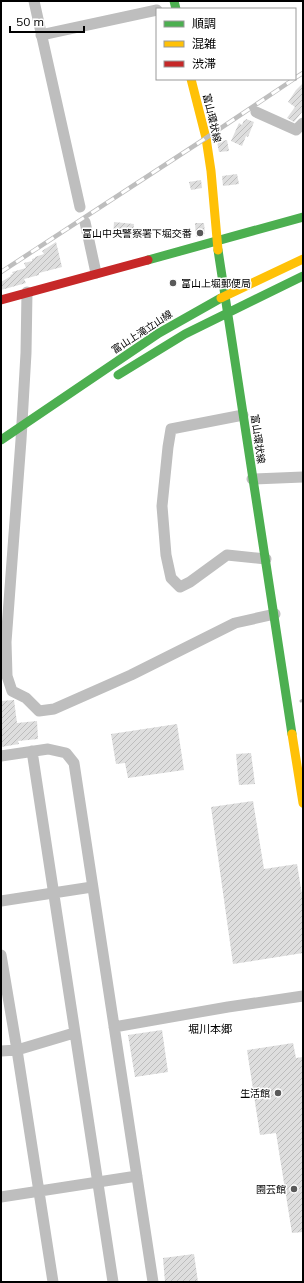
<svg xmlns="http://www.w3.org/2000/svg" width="304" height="1283" font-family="Mulish,'Noto Sans JP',sans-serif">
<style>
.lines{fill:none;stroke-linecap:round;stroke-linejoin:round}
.stream{stroke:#bdbdbd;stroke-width:3}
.building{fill:url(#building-hatch)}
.street{stroke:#bebebe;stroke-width:11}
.fast{stroke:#4caf50;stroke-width:9}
.slow{stroke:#ffc107;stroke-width:9}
.jam{stroke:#c62828;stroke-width:9}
.rail-casing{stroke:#bebebe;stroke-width:4.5}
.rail{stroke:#fff;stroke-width:3;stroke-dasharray:9;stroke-linecap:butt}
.poi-dot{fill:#595959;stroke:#fff;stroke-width:1.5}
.labels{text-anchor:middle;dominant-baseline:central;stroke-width:3;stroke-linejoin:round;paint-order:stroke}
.street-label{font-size:10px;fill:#000;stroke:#fff}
.poi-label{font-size:10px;fill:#000;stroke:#fff;text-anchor:end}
.neighbourhood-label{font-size:11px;fill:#000;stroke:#fff}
</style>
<defs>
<pattern id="building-hatch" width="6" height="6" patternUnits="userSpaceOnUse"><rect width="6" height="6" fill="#dedede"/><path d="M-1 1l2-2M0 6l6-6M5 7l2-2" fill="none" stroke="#bdbdbd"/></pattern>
</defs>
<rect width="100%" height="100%" fill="#fff"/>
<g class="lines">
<path class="stream" d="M301 701 303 700"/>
</g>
<path class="building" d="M303 83V113L302 112 294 122 287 118 295 107 288 102 296 90Z
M246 119 254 122 248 137 246 136 242 146 231 141 239 123 242 125 244 120 245 121Z
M227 140 229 151 219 152 217 142Z
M237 174 239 184 223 186 222 176Z
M201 180 202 188 191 190 189 182Z
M114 222 134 224 132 239 113 237Z
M195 223H204L205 234 196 237Z
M56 242 62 267 39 273V275L24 279 26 283 1 290V282L11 276 10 275 13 274 12 272 26 268 24 263 32 261V259L35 258V257L44 254 42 251Z
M14 700 17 723 37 721 38 739 18 741 19 744 1 747V701Z
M177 724 184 770 128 778 125 763 116 764 111 734Z
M251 753 255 784 239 785 236 754Z
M253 801 264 869 297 864 303 901V953L233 964 211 807Z
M162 1030 168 1072 135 1077 128 1035Z
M293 1043 296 1058 303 1057V1232L292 1233 276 1133 260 1135 247 1050Z
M194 1254 198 1282H165L163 1258Z"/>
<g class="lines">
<path class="street" d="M34 1 80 207
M41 35 157 10
M256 112 296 130 303 123
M85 222 96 273
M27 292 26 353 21 440 6 642 7 676 12 691 26 698 39 711 54 709 131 675 235 623 275 614
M243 415 171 429 168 447 162 506 166 555 171 578 180 587 190 582 227 555 266 559
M252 479 303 477
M32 751 113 1282
M1 756 48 749 66 753 74 763 153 1282
M1 901 92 887
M1 955 17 1050 53 1282
M114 1027 228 1007 303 996
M1 1051 17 1050 74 1033
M1 1197 137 1176"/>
<path class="fast" d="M174 1 176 9
M218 250C242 412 268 572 292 734
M148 260 303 217
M118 375 185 334 303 276
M1 440 159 333 221 298"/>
<path class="slow" d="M191 79 206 138 211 171 218 250
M221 298 303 259
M292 734 303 803"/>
<path class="jam" d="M1 300 148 260"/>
<g class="rail-casing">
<path id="rail" d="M295 78 303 73
M1 272 206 138 294 79"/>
</g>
<use href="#rail" class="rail"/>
</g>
<g class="poi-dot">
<circle cx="200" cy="233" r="4"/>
<circle cx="173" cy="283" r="4"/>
<circle cx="278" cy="1093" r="4"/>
<circle cx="294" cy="1189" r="4"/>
</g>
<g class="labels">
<g class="street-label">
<text transform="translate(212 118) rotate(77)">富山環状線</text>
<text transform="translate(142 332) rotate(-33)">富山上滝立山線</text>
<text transform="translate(258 439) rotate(82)">富山環状線</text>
</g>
<g class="poi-label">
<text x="192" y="233">富山中央警察署下堀交番</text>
<text x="181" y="283" text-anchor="start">富山上堀郵便局</text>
<text x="270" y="1093">生活館</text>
<text x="286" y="1189">園芸館</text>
</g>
<g class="neighbourhood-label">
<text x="210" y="1029">堀川本郷</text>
</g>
</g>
<rect width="304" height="1283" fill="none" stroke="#000000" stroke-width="4"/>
<rect x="156" y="8" width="140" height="72" fill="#ffffff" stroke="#999999"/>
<rect x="164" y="21" width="20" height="6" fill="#4caf50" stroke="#999999"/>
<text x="192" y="28" font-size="12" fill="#000000">順調</text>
<rect x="164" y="41" width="20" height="6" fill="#ffc107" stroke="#999999"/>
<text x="192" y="48" font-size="12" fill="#000000">混雑</text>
<rect x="164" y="61" width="20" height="6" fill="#c62828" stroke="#999999"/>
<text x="192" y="68" font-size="12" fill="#000000">渋滞</text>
<path d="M10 26v6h74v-6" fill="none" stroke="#000000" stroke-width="2"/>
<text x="16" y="26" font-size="12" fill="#000000" stroke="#ffffff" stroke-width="3" paint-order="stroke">50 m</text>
</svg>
